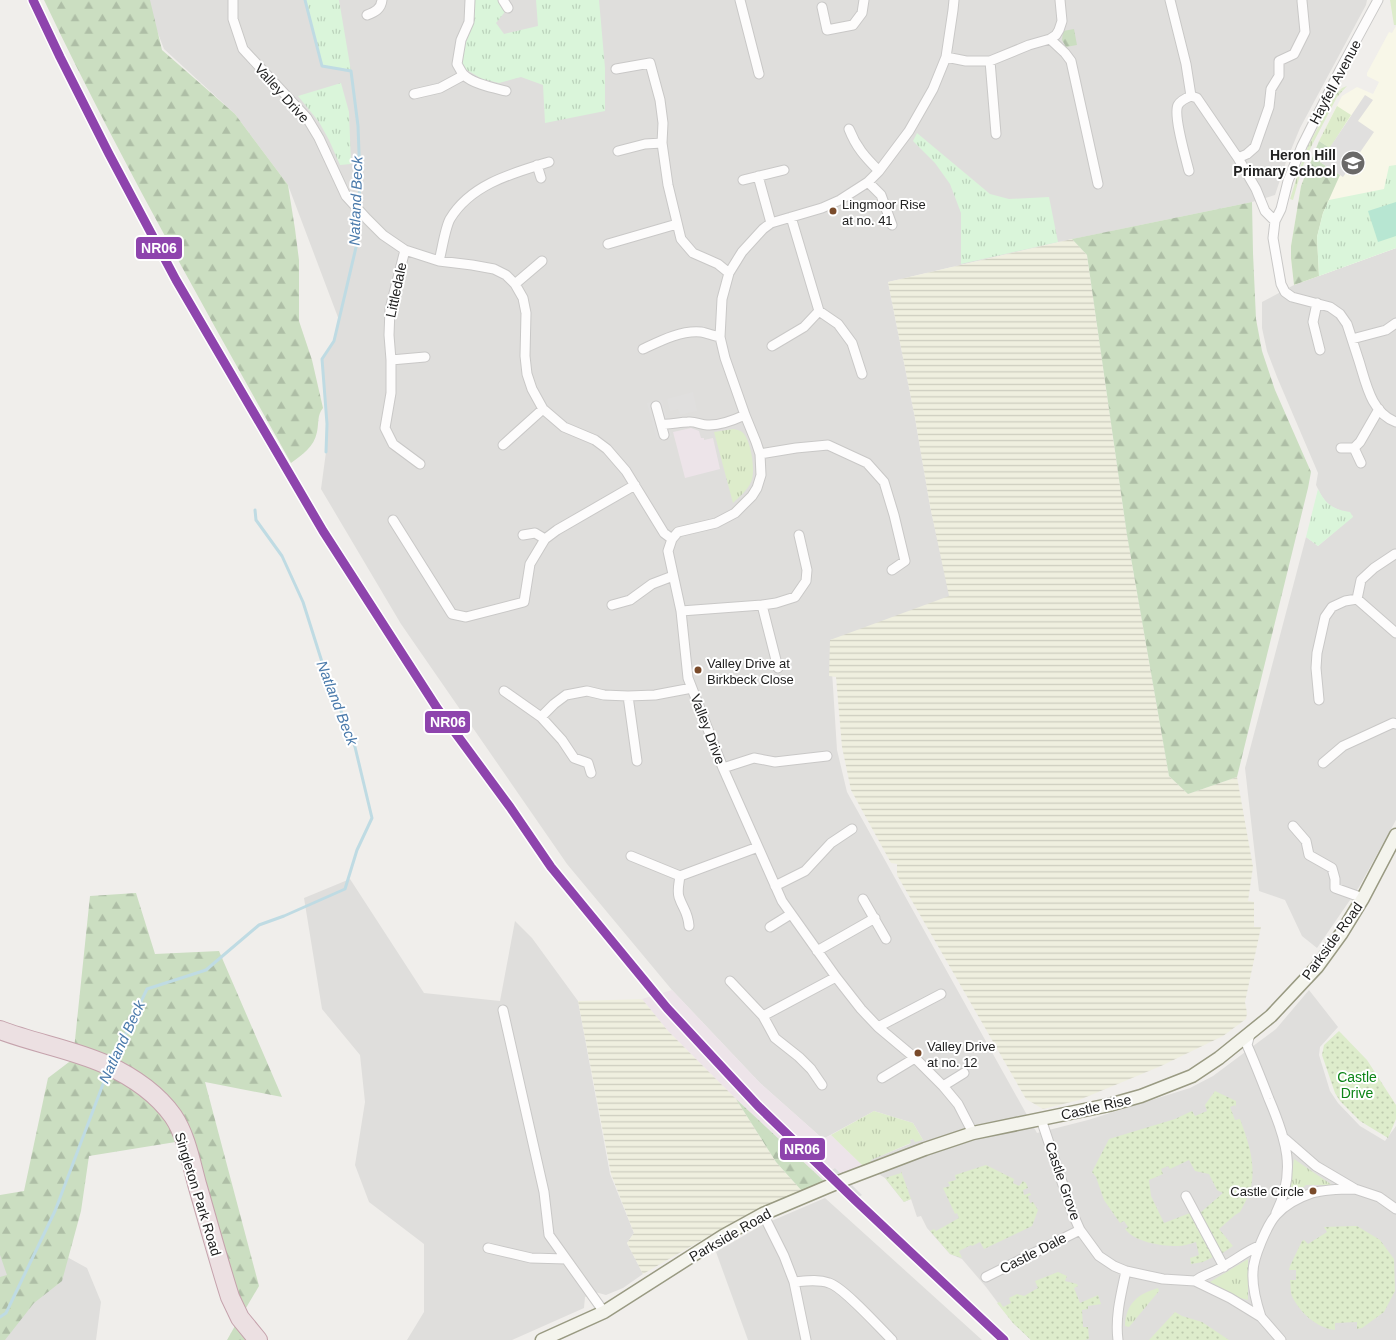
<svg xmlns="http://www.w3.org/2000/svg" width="1396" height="1340" font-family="Helvetica,sans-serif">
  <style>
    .residential { fill: #dfdedc }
    .industrial { fill: #ede4e9 }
    .education { fill: #f8f7e8 }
    .farmland { fill: url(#farmland-rules) }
    .grass { fill: url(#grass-tufts) }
    .forest { fill: url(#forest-firs) }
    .park { fill: url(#park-tufts) }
    .garden { fill: url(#garden-dots) }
    .pitch { fill: #b7e6d2 }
    .parking { fill: #e0dfde }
    .pier { fill: #dedddd }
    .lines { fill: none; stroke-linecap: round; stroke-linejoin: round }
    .stream { stroke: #bfdbe3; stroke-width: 3 }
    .street-casing { stroke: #c9c8c7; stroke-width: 11 }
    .secondary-casing { stroke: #999a82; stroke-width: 15 }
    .highway-casing { stroke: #c5a2ac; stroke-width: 20 }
    .street { stroke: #fdfcfc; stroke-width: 9 }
    .secondary { stroke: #f4f4ed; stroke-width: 12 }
    .highway { stroke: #ece0e2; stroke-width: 18 }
    .rail-1-casing { stroke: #fff; stroke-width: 12 }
    .rail-1 { stroke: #8e44ad; stroke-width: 9 }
    .bus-dot { fill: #7a4b2a; stroke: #fff; stroke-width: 2 }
    .labels { text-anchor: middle; stroke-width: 4; stroke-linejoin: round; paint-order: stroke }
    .bus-label { font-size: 13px; fill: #222; stroke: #fff; text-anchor: start }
    .street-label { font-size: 14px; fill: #222; stroke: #fff }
    .poi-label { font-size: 14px; font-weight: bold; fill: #222; stroke: #fff; text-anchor: end }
    .park-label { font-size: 14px; fill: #0c8416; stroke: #fff }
    .water-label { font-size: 15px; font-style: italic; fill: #4a7aab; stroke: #fff }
    .line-badge { stroke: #fff; stroke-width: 2 }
    .badge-label { font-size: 14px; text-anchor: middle; font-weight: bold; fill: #fff }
  </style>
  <defs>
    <pattern id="farmland-rules" width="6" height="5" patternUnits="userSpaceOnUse" patternTransform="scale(1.25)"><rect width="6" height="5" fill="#efefdf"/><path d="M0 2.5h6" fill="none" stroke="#cdcdbf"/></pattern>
    <pattern id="grass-tufts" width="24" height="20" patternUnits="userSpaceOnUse" patternTransform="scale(1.25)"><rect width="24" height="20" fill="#ddeccb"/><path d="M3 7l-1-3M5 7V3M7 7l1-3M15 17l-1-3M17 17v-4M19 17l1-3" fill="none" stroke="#bdcaae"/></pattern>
    <pattern id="forest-firs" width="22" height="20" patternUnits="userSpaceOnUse" patternTransform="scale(1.25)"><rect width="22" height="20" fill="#cbdec1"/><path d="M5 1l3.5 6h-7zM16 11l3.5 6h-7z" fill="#aebea6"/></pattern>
    <pattern id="park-tufts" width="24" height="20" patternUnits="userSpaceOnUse" patternTransform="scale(1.25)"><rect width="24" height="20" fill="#daf5da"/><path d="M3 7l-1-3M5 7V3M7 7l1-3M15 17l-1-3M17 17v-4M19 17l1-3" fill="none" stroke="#bbd2bb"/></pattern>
    <pattern id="garden-dots" width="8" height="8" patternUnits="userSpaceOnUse" patternTransform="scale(1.25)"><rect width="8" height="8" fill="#ddeccb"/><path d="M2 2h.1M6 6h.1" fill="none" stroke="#bdcaae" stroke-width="1.8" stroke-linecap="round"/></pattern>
  </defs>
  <rect width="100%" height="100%" fill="#f0eeeb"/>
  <path class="residential" d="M145,0h1222l-1,5 -66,123 -14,34 -11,33 -23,7 -194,40 -170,40 27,136 15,88 20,90 -56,29 -64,15 7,110 10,42 190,341 51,-13 102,-32 23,-12 63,-47 33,-39 29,37 -18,20 -1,8 11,36 8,12 22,23 25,15 11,-15v214h-365l-18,-17 -27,-36 -24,-28 -12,-5 -23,-26 -6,-12 -4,1 -6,-18 -7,3 -19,-24 -8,-5 -7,-9v-4l40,-16 -1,-4 4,-1 10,1 -10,-17 -39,-12 -51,28 -63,-56 -88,-93 -105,-126 -166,-240 -80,-135 5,-37 1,-28 -5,-65 12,-18 5,-21 -51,-135 -53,-71 -71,-65z
    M1396,248v572l-37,67 -42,61 -15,-12 -17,-36 -26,-9 -14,-123 61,-231 12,9 35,-30 -25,-11 -7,-10 -5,-10 2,-12 -41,-96 -10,-26 -5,-23v-26l32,-17z
    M350,879l74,114 76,8 15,-80 17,17 46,63 32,173 24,59 -7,10 16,31 -20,14 -17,7 -11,-3 -10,5 -1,11 -72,32h-105l17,-28v-68l-55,-42 -14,-37 10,-63 -5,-47 -38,-46 -18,-111z
    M825,1198l157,142h-234l-32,-88 46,-27z
    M0,1222l9,3 78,43 14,34 -5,38h-96z"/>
  <path class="industrial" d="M691,428l8,3 2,7h3v2l9,-2 7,31 -35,9 -12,-46z
    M672,990l88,93 63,56 8,-4 32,31 -22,8 -6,-6 -11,8 5,5 -4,1 -89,-83 -68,-68 -26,-32z"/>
  <path class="education" d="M1396,26v222l-102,37 -3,-27v-12l10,-60 18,-45 23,-45 15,-9 16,7 6,-12 -12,-6v-3l22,-41 3,1z"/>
  <path class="farmland" d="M1072,239l15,16 40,280 42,241 19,18 49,-17 16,90 -5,34 6,1v25h7l-16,75 2,11 -1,6 -23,17 -62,30 -82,34 -36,9 -17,-10 -129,-224v-11l-6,-1 -40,-73 -9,-43 -6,-70 -7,-1 1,-36 119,-44 -19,-90 -15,-88 -27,-136z
    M642,999l26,32 68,68 40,63 26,29 -31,13 -50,25 -78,45 -16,-31 7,-10 -23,-59 -33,-173z"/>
  <path class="grass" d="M1390,0h6v25h-2z
    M1347,86l-10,11 -26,50 -9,21 -9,32 -3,-1 10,-32 8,-21 27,-51 7,-7z
    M1337,106l14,9 -21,33 -11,-7z
    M733,429c5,1 8,1 11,5 7,8 12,38 7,48 -4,9 -12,15 -18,21l-19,-71z
    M874,1111l39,12 10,17 -8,2 -2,-3 -3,1 1,3 -40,17 -1,4 -7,2 -32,-31z
    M1294,1159l38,26h-26l-18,16z
    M1248,1259v41l-8,-2 -30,-16z
    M1158,1288l1,3 -30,36 -4,-1c1,-23 13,-32 33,-38z"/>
  <path class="forest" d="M44,0h106l12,50 73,64 53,71 7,44 4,31v61l13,39 11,48c-6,7 -4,15 -6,24 -3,15 -14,22 -26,31 -85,-152 -172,-305 -247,-463z
    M1074,29l3,16 -11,2 -4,-7 1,-9z
    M1319,141l11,7 -10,14 20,13 -17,38 -6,24 2,39 -25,9 -3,-27v-12l10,-60z
    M1252,202l1,51 3,66 6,32 13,39 36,82 -3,16 -71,289 -49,17 -19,-18 -42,-241 -40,-280 -15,-16z
    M136,893l19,61 64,-3 63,146 -77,-15 54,204 -19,32 18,22h-31l13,-23 -52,-177 -99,16 -8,55 -19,70 -28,22 -29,37h-5v-63l7,-2 -7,-20v-60l24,-4 24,-113 25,-19 17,-163z
    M736,1099l89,83 -23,9 -26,-29z"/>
  <path class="park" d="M305,0h34l12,71 -29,-5z
    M470,0h33l5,8 -12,15 8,11 34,-8 -2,-26h63l6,68v43l-60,12 -2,-38 -22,-8 -22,6 -17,-4 -25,-15z
    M341,83l8,29 2,52 -11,1 -11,-25 -10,-18 -21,-26z
    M917,133l73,61 19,5 40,-2 9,45 -97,22v-51l-11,-29 -15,-21 -22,-22z
    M1396,165v83l-77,28 -2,-39 6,-24 6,-13 55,-11 5,-23z
    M1318,489c7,15 16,21 32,23l3,5 -35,29 -12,-9z"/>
  <path class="garden" d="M1339,1031l28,29 29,45v14l-8,19 -28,-17 -20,-20 -5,-8 -13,-38 2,-10z
    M1215,1091l21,10v6l-1,-2 -5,2 5,13 5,-1c8,22 16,44 11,68 -2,9 -7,17 -11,25l-5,3 -16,14 14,17 -12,8 -21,-41 23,-20 -6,-3 -8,-16 -14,-3 -6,-11 -19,9 -2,-3 -7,3 2,5 -14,6 2,16 13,27 26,-10 23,44 -10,5 -12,2 -1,-6 9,-3 -3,-13c-6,2 -13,4 -19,4 -17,0 -42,-4 -52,-17l3,-2 -4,-6 -4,2 -16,-23 -8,-23 -4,-5 17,-33 66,-20 17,-8 3,5 12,-5 -2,-6z
    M986,1165l28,14 -1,4 6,3 4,-5 3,2 2,5 -5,2 1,5 6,-2 1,2 -3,1 2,7 3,-1 5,8 -6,16 -48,23 -4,-7 -8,4 -1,-1 -12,6 3,7 -12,-4 -20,-23 4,-2 2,2 23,-13 -2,-5 -2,1 -12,-26 7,-2 -2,-4 8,-2 -1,-5z
    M901,1171l10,28 -7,3 -19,-24 16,-5z
    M1353,1226h4l23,14 14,19 1,32 -11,21 -22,16 -5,1v-7l-22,1v7c-18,-2 -35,-17 -43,-34 -2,-5 -1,-11 -2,-16h6v-10h-7l1,-4 12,-25 2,-1 4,4 19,-12 -3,-5z
    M1058,1272l9,4 -2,5 12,3 1,2 -4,2 6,15 18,-8 3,9 -13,2v3l-6,1 1,17h5l1,12 -4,1h-54l-18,-17 -16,-20 3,-1 3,5 8,-4 -2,-5 8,-4 7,2 14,-8 -3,-7z
    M1175,1312l7,4 20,6 27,18h-80z"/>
  <path class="pitch" d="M1396,202v34l-18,6 -10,-31z"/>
  <path class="parking" d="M1365,95l8,5 -15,21 16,11 -31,45 -23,-15z
    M693,392l4,19 -17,4 -2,-6 -8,2 -3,-12z
    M662,400l10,37 -15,3 -10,-37z"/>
  <path class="pier" d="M835,1168l27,27 -12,7 -26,-26z"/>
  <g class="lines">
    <path class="stream" d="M305,0l17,66 29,5 7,55 2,53 -1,27
      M326,452l1,-28 -5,-65 12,-18 23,-98 1,-31
      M113,1061l34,-72 59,-19 53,-45 25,-9 61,-27 12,-39 15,-32 -17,-71 -33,-85 -19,-60 -21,-46 -26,-36 -1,-10
      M0,1317l6,-4 49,-102 53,-140"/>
    <defs>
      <path id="street" d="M233,0v19l10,30 64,69 12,20 27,58 21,23 16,16 22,15 34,11 33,4 22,4 12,6 9,9 8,14 3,15 -1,43 2,18 5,15 11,20 21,18 31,13 12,9 19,22 38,62 8,6 -4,12 13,60 7,67 35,90 59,133 54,76 25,32 17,18 37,31 28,28 15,18 15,29
        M470,0l-1,22 -8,18 -4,24c2,3 4,8 7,11 9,9 30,13 42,16
        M503,0l5,8
        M740,0l19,74
        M1170,0l16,64 5,32 6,2 41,60 18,31 9,22 10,10
        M1378,0l-38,70 -38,76 -14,35 -7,28 -6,12 -2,17 8,46 4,8 7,5 38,10 10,7 7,10c4,12 8,25 12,37 7,22 12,52 37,61
        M822,7l5,23 26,-5 9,-12 2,-13
        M367,15c8,-3 14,-6 15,-15
        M1050,39l15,14 6,8 27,123
        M946,57l20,4h24l39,-16 21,-6 6,-4 3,-5 3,-9 -2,-21
        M990,61l6,73
        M616,69l34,-6 10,37 3,23 -1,20 6,42 13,54 12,14 25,11 11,9
        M414,94l26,-6 24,-13
        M849,129c7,18 16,28 30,42
        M618,151l27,-7 17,-1
        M1238,158l9,-4 8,-7 14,-40 2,-18 8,-13v-15l15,-7 11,-22 -3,-31
        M537,165l4,13
        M1189,171c-3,-12 -16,-56 -11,-66 3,-5 8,-7 13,-9
        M758,176l13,47
        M743,180l41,-10
        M868,182l13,13 11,30
        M791,217l28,94 19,13 14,19 10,31
        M608,244l69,-20
        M405,250l-15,59 -1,26 2,25v33l-6,35 8,16 27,20
        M439,261c3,-11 6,-33 11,-42 21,-35 63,-46 99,-57
        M515,284l27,-23
        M1317,303l-4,19 7,28
        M1352,339l34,-9 10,-7
        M772,346l32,-19 15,-16
        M643,349c17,-8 38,-19 58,-17 6,1 13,4 19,5
        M391,360l34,-3
        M656,406l8,29
        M661,424c9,1 18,-2 27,-2 7,-1 13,3 19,3 12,1 27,-5 38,-10
        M503,445l40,-36
        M1341,448h13l6,-6 19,-33
        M1354,448l7,15
        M760,454l36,-6 32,-3 39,18 17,19 10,33 11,46 -13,9
        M393,520l59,94 14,3 58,-15 6,-38 15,-25 12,-9 78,-45
        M523,535l12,-2 10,6
        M672,539l6,-7 38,-9 19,-10 17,-17 5,-8 4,-13 -1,-21 -4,-12 -11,-27 -20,-57 -5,-21 2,-38 7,-26 13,-21 21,-23 8,-6 51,-15 18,-8 28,-18 11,-11 30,-40 24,-42 13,-32 7,-47 1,-10
        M1357,599l4,-19 13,-12 21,-14
        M612,605l18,-5 22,-16 21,-8
        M762,605l16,63
        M681,611l81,-6 14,-2 19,-6 11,-16 1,-11 -8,-35
        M504,691l37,26 21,23 12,18 14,5 3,10
        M628,696l9,65
        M1319,700l-3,-32 1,-15 8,-36 7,-10 13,-6 12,-2 39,34
        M541,717l13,-13 12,-9 21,-4 17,4 24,1 27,-1 37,-7
        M1323,763l20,-17 50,-23 3,1
        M723,768l31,-10 21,4 52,-6
        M1293,826l13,15 3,14 23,13 3,11v9l28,10
        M631,856l49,20 78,-29
        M680,876c-1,7 -3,15 -1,21 4,12 9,15 10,29
        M775,886l30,-15 26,-28 21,-14
        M863,899l23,40
        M770,927l21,-13
        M817,951l58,-33
        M730,981l33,35 12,22 24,19 12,12 11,16
        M503,1010l41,182 5,43 55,77
        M763,1016l73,-39
        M878,1027l63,-33
        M1250,1034l-3,11c8,18 15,36 22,54 17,40 28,72 7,114
        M882,1078l33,-20
        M943,1086l21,-13
        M1041,1119l31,93 8,18 19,26 15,10 12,5 37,8 32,2 35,17 31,19 20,23
        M1285,1139l31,27 39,23 24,8 17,12
        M1186,1196l38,71
        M763,1214l21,42 10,26 12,58
        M488,1248l43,10 35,1
        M986,1277l94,-47
        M1195,1281c9,-7 20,-9 29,-15 12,-6 22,-15 35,-20
        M794,1282c12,-1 24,-3 35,1 13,3 51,45 63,57
        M1261,1317c-5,-15 -9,-30 -8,-45 0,-14 14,-47 23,-57 9,-10 24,-18 36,-22 14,-4 29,-4 43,-4
        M1118,1340c-3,-23 3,-46 8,-69"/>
      <path id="secondary" d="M542,1340l62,-28 119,-76 40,-22 83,-35 79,-30 48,-16 136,-28 32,-9 51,-20 27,-18 52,-42 46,-49 24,-33 22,-36 33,-63"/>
      <path id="highway" d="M0,1030c34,13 71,19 105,34 26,12 51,28 68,52 13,19 18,46 24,68 11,38 21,75 33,113l10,21 18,22"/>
    </defs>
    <use href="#street" class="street-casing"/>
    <use href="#secondary" class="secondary-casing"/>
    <use href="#highway" class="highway-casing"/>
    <use href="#street" class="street"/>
    <use href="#secondary" class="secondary"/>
    <use href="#highway" class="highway"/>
    <defs>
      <path id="rail-1" d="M33,0l27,57 49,97 67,126 147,251 114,177 73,99 41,60 116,141 91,98 97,94 149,140"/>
    </defs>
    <use href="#rail-1" class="rail-1-casing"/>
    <use href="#rail-1" class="rail-1"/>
  </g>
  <defs>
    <symbol id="school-disc" viewBox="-11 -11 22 22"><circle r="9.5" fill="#6a6968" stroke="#fff"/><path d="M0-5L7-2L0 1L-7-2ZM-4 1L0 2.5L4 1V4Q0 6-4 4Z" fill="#fff"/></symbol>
  </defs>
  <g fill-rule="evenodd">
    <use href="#school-disc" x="1339" y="149" width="28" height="28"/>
  </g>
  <g class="bus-dot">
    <circle cx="833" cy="211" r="4.5"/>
    <circle cx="698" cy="670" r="4.5"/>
    <circle cx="918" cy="1053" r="4.5"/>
    <circle cx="1313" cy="1191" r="4.5"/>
  </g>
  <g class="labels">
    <g class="bus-label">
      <text x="842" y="209">Lingmoor Rise<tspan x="842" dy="16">at no. 41</tspan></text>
      <text x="707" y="668">Valley Drive at<tspan x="707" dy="16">Birkbeck Close</tspan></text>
      <text x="927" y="1051">Valley Drive<tspan x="927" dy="16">at no. 12</tspan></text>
      <text x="1304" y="1196" text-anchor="end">Castle Circle</text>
    </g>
    <g class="street-label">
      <text transform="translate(1335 82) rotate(-62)" y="5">Hayfell Avenue</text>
      <text transform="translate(282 93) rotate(48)" y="5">Valley Drive</text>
      <text transform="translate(396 290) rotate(-78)" y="5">Littledale</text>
      <text transform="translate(708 729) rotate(69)" y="5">Valley Drive</text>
      <text transform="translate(1332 941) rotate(-54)" y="5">Parkside Road</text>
      <text transform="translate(1096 1107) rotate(-13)" y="5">Castle Rise</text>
      <text transform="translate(1063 1181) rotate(71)" y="5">Castle Grove</text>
      <text transform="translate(198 1194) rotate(73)" y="5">Singleton Park Road</text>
      <text transform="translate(730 1235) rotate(-30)" y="5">Parkside Road</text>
      <text transform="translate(1033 1253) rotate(-27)" y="5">Castle Dale</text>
    </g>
    <g class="poi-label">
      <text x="1336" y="160">Heron Hill<tspan x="1336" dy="16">Primary School</tspan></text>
    </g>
    <g class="park-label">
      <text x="1357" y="1082">Castle<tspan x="1357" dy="16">Drive</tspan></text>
    </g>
    <g class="water-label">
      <text transform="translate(356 201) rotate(-88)" y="5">Natland Beck</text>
      <text transform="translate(337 703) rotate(69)" y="5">Natland Beck</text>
      <text transform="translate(122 1042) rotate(-65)" y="5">Natland Beck</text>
    </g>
  </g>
  <g class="line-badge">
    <rect x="135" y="236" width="48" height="24" rx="5" fill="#8e44ad"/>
    <rect x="424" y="710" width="47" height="24" rx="5" fill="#8e44ad"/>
    <rect x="779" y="1137" width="47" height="24" rx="5" fill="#8e44ad"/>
  </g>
  <g class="badge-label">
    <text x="159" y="253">NR06</text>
    <text x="448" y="727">NR06</text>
    <text x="802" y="1154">NR06</text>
  </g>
</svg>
